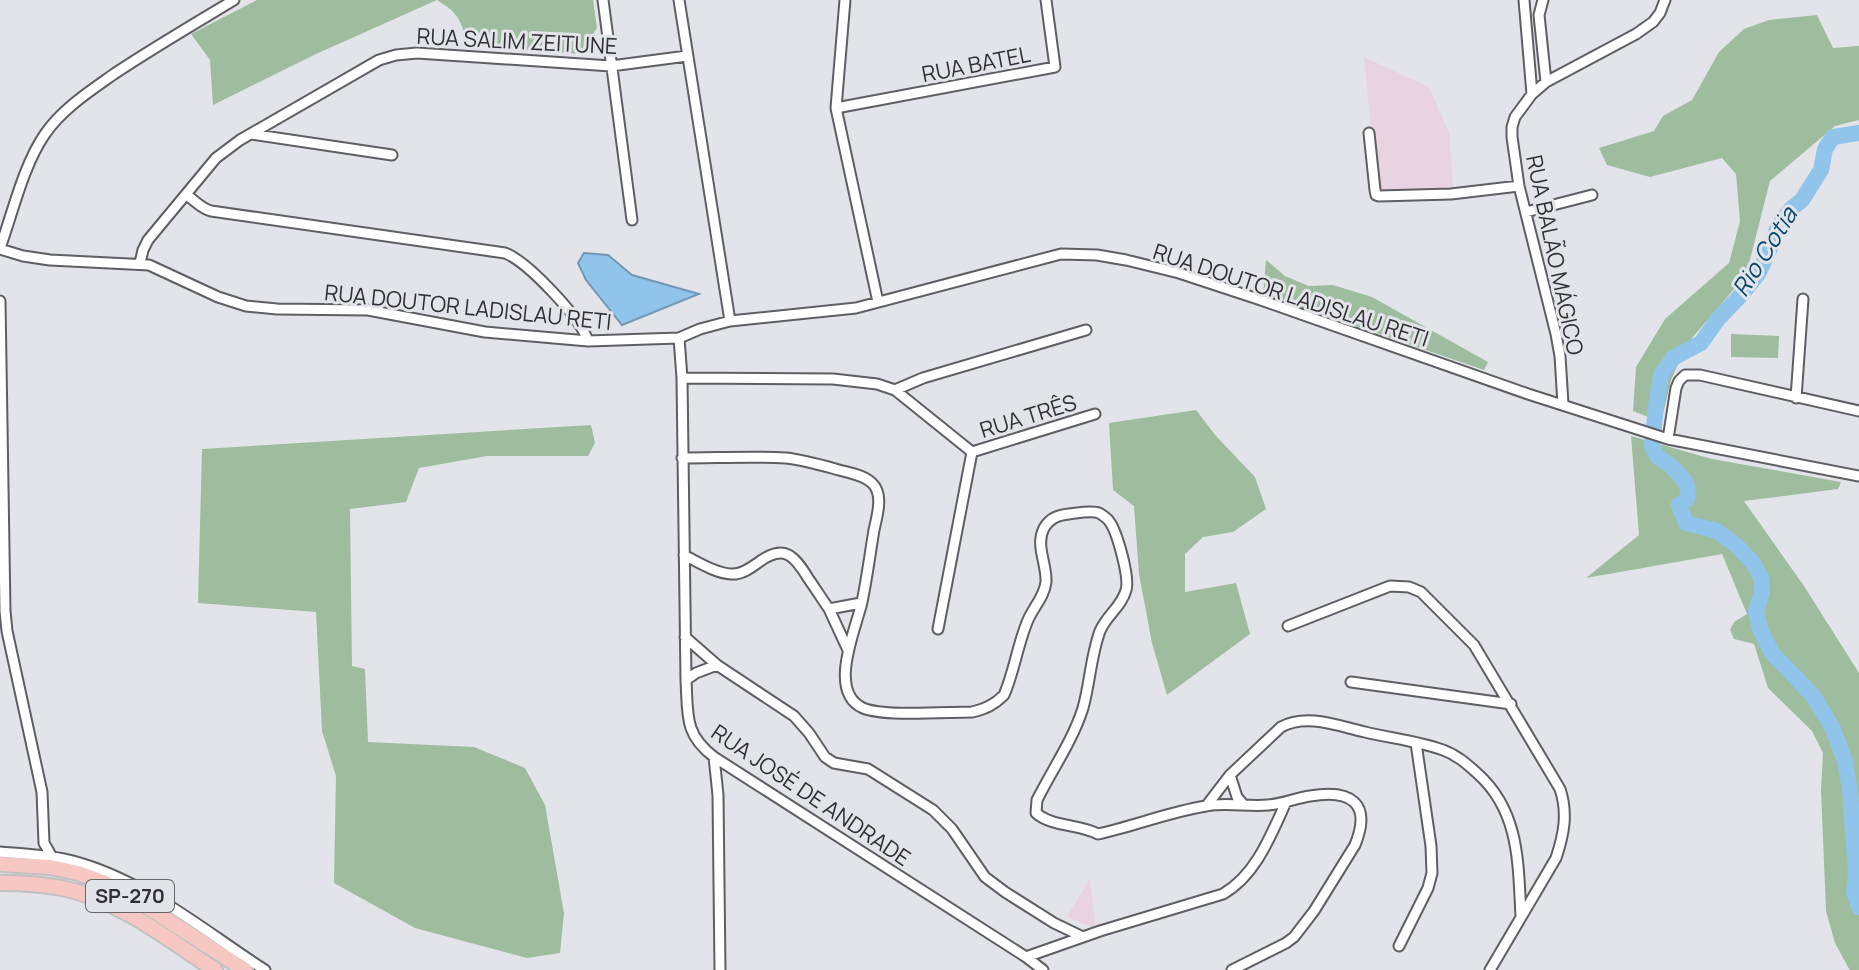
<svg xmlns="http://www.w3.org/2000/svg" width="1859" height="970" font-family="Manrope,sans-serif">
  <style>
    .education { fill: #e9d3e1 }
    .green { fill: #9ebd9f }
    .water { fill: #90c4eb; stroke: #7398b4; stroke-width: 2 }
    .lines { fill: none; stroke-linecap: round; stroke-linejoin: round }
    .river { stroke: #90c4eb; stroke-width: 16 }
    .minor-casing { stroke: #5e5e63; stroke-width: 13 }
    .highway-casing { stroke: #c1c1c2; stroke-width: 18 }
    .minor { stroke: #fff; stroke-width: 9 }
    .highway { stroke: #f7c8c3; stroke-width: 14 }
    .labels { text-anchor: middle; stroke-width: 6; stroke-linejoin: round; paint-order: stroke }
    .shield { fill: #e3e4e9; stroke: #666669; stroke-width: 2 }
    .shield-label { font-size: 20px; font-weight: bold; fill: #303032 }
    .street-label { font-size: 22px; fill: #303032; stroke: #e3e4e9 }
    .water-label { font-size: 24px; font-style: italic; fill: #07486c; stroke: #e3e4e9 }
  </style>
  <rect width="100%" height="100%" fill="#e3e4e9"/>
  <path class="education" d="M1364,57l65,30 20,46 4,55 -67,5 -9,-4z
    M1090,878l6,51 -29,-12z"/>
  <path class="green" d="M257,0h336l4,28 -18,26 -112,-9c-5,-23 -8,-32 -30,-45l-121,54 -103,51 -3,-45 -19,-26z
    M1817,15l16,33 26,-2v74l-24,6 -65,55 -24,94 -59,69 -16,36 -10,42 -28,-11 3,-44 29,-48 64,-56 11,-42 -4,-47 -14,-16 -72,19 -43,-12 -8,-17 55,-17 9,-15 29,-16 27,-48 25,-23 25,-9z
    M1266,260l19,16 24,10 24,-1 39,12 116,65 -4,8 -221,-76z
    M1731,334l48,2 -1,22 -47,-1z
    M1196,410l20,26 39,41 11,32 -33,23 -30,5 -18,17v38l51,-9 14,51 -83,61 -15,-52 -13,-69 -5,-68 -21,-16 -4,-67z
    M591,425l4,18 -7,13h-101l-68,12 -13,34 -56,7 2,157 13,3 3,73 106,5 51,21 20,37 19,108 -4,40 -33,5 -112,-30 -81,-45 2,-107 -14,-45 -6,-119 -118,-9 4,-154z
    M1631,436l81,23 129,23 -3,7 -94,12 60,85 55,87v297h-9l-2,-3 -13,-24 -9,-32 -5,-121 2,-37 -11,-22 -44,-43 -14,-44 -20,-5 -4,-9 4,-8 13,-8 -25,-60 -136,24 53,-43z"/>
  <path class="water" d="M584,253l24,2 24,20 67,19 -77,31 -36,-45 -8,-17z"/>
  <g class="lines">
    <path class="river" d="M1859,133l-26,4 -8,12 -4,21 -19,30 -11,9 -13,17 -6,18 -14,30 -16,20 -24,25 -17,24 -28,15 -12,17 -5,31 -4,40 5,10 13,9 15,16 3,8 -1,10 -8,6 7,18 31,8 21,16 15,16 8,15 1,14 -6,19 4,18 12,24 42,44 19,32 12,32 5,29 6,82 -2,20 5,15"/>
    <defs>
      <path id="minor" d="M603,0l29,220
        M679,0l51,321
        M845,0l-9,108 42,194
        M1524,0l8,94
        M1543,0l-4,15 7,67
        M836,108l219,-41 -9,-67
        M1369,133l6,57 1,5 3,1 72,-2 68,-8
        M251,134l141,21
        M186,195c9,5 14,13 25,16l294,42c23,9 75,64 83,88
        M1526,212l66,-17
        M0,248c13,-36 23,-82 45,-114 17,-25 45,-43 69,-60 39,-26 80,-50 120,-74
        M0,249l23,7 27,4 99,5 69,32 28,9 31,3 91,1 117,22 103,9 91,-3 21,-9 30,-8 126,-13 205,-54 36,1 29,5 53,13 79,26 270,95 140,45 191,37
        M140,263l3,-13 5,-10 68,-82 24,-18 139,-80 17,-5 21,-2 194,13 76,-10
        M0,301l5,310 2,20 35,161 2,51 8,14
        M679,338l3,40 4,302c2,35 -2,54 28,77l312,200 17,13
        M682,378l151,1 44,5 18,6 28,-12 163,-48
        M895,390l77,62
        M1796,398l7,-99
        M1563,404l-3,-48 -4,-22 -37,-148 -7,-49v-10l3,-10 17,-23 14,-12 90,-48 17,-12 7,-9 5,-13
        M1668,439l8,-51 3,-7 6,-6h15l159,36
        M972,452l123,-38
        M682,458c34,0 69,-2 104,0 18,2 35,7 53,12 11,3 25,5 33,13 12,11 5,33 2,47 -4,24 -7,48 -12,72 -6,27 -35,90 1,106 21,9 83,4 109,4 13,-3 22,-7 32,-17 10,-23 13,-47 22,-70 5,-16 18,-26 20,-43 1,-18 -11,-37 -2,-54 6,-10 14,-13 25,-14 9,-1 22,-4 30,-1 2,1 9,6 10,8 8,10 21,57 17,69 -4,16 -20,26 -26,41 -9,24 -10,52 -17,77 -10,32 -31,62 -46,92l-1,13c16,14 43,11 62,21 36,-8 71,-22 108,-28 20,-4 42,1 62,-1 15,-1 28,-7 42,-9 41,-7 62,7 45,49l-41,66 -20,26 -8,6 -54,27
        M684,555c14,7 31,18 47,19 10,1 20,-6 28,-12 25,-18 35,-7 49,16 7,10 14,21 21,31
        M1288,626l102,-40 19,1 12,5 53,53 86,144c8,24 4,45 -4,69l-66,112
        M938,629l34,-177
        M685,637l32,28 -21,8 -10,7
        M848,650l-19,-41 32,-6
        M717,665l77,51 15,17 16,24 9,6 34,6 65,41 19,19 33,48 20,15 49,31 29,14
        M1351,682l160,22
        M714,757l4,38 2,175
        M1230,775l51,-48c26,-14 57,-1 84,5 25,6 53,9 78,18 14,5 24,14 35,24 42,38 40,90 43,142
        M1207,805l23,-30 7,22 6,7
        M0,852c24,2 50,3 73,9 72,19 131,70 192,109
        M1399,946l29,-58 4,-15 -1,-27 -15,-103
        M1026,957l74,-26 123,-37c33,-19 48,-59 63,-92"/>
      <path id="highway" d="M0,864l50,3 28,6 25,9 35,19 107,69
        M0,883c21,0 41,1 62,5 57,12 106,51 153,82"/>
    </defs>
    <use href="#minor" class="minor-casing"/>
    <use href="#highway" class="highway-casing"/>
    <use href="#minor" class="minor"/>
    <use href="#highway" class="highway"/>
  </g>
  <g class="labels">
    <rect class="shield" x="86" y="880" width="88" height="32" rx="6"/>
    <g class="shield-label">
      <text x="130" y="903">SP-270</text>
    </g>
    <g class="street-label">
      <text transform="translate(517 41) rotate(3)" y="8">RUA SALIM ZEITUNE</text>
      <text transform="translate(976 64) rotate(-11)" y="8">RUA BATEL</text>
      <text transform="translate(1555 255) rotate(78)" y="8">RUA BALÃO MÁGICO</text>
      <text transform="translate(1291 295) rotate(18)" y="8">RUA DOUTOR LADISLAU RETI</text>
      <text transform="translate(468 307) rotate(6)" y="8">RUA DOUTOR LADISLAU RETI</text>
      <text transform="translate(1028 416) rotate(-17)" y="8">RUA TRÊS</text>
      <text transform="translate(811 795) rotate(34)" y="8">RUA JOSÉ DE ANDRADE</text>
    </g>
    <g class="water-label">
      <text transform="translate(1765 252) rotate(-58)" y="8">Rio Cotia</text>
    </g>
  </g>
</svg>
